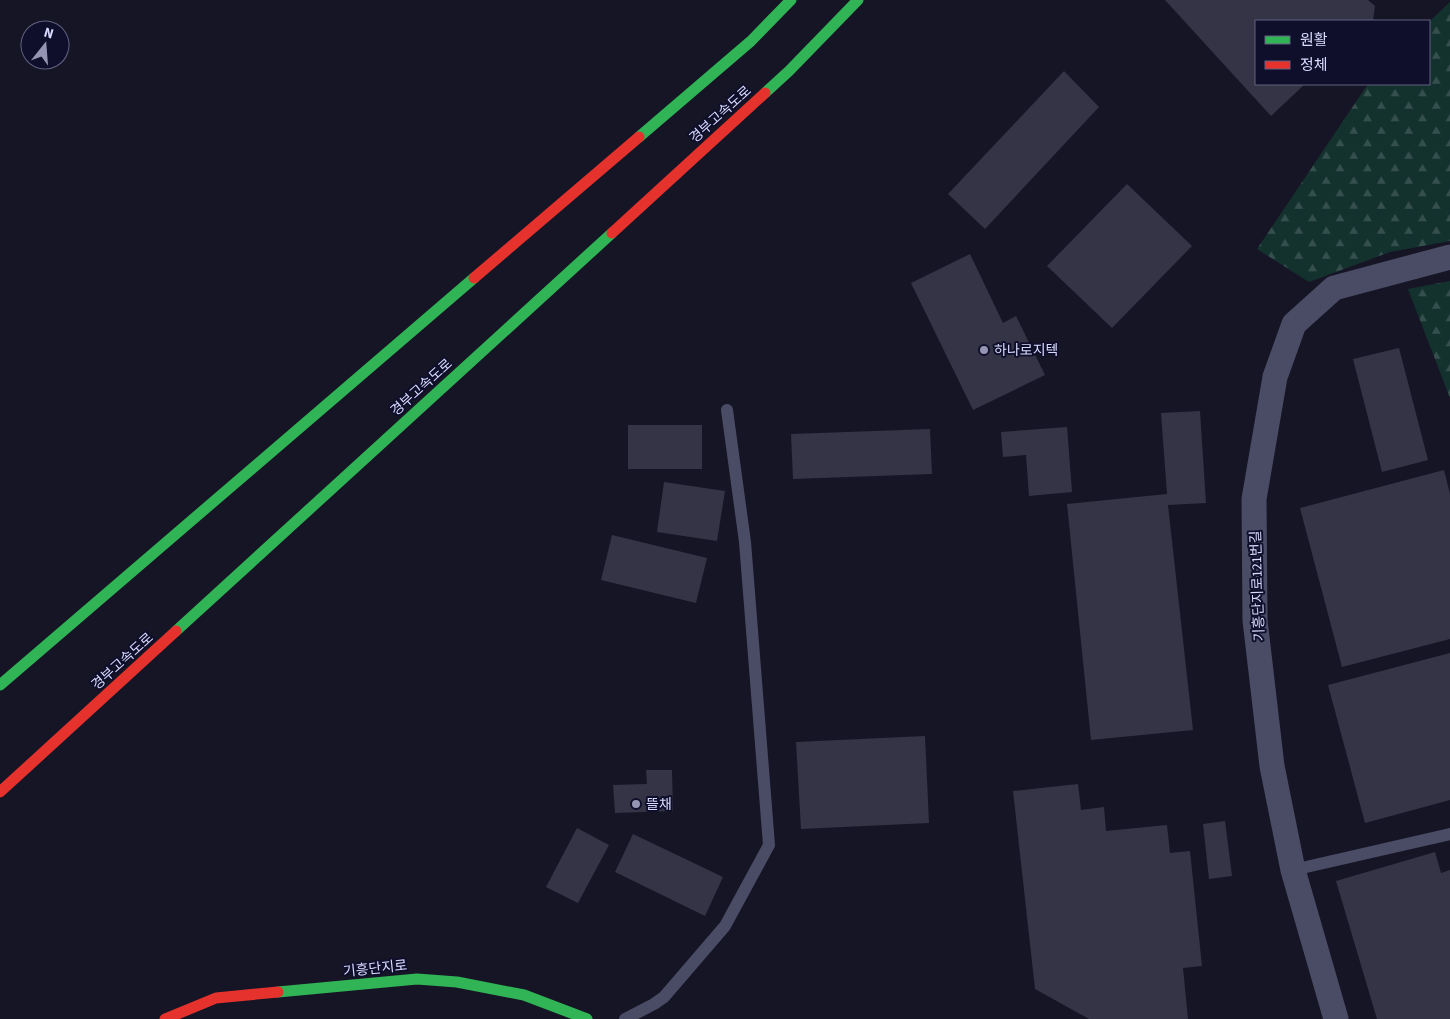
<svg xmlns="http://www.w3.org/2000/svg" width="1450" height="1019" font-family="'Source Sans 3','Noto Sans KR',sans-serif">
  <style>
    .forest { fill: url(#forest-firs) }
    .building { fill: #343446 }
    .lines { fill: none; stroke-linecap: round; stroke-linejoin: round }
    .lane { stroke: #4a4c66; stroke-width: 12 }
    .street { stroke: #4a4c66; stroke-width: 25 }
    .fast { stroke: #30b455; stroke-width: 11 }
    .jam { stroke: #e5322d; stroke-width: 11 }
    .poi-dot { fill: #9595b3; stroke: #100f2b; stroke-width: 2 }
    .labels { text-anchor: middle; stroke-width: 4; stroke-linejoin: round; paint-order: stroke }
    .street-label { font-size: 14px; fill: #d9daff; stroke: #100f2b }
    .poi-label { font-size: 14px; fill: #d9daff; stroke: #100f2b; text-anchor: start }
  </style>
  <defs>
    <pattern id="forest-firs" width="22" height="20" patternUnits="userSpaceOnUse" patternTransform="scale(1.25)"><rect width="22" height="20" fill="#13322e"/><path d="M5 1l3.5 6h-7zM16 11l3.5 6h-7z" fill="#354f4d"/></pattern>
  </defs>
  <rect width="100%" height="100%" fill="#161525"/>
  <path class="forest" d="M1450,2v239l-60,11 -81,30 -52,-33 111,-165h61v-62z
    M1450,281v117l-42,-109z"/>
  <path class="building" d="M1165,0h203l7,6 -2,15h-117v63h49l-34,32z
    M1064,71l35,36 -114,122 -37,-35z
    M1127,184l65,62 -80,82 -65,-62z
    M970,254l33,69 13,-7 29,59 -72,35 -62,-127z
    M1399,348l29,112 -46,12 -29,-113z
    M1200,411l6,92 -38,2 25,225 -102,10 -24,-236 100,-10 -6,-81z
    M628,425h74v44h-74z
    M1067,427l5,65 -43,4 -3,-41 -23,2 -2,-25z
    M930,429l2,45 -139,5 -2,-45z
    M1444,470l6,24v145l-108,28 -42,-159z
    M664,482l61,9 -8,50 -60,-9z
    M612,535l95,23 -11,45 -95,-23z
    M1450,653v147l-85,23 -37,-138z
    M925,736l4,87 -128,6 -5,-87z
    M646,770h26l1,41 -58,2 -2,-28 34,-1z
    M1078,784l3,26 23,-3 2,24 61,-6 3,28 20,-2 12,115 -19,2 5,51h-99l-54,-30 -22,-198z
    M1225,821l7,55 -23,3 -6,-55z
    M577,828l32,17 -31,58 -32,-16z
    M633,834l90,43 -18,39 -90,-44z
    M1435,852l6,21 9,-3v149h-73l-41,-138z"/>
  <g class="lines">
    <path class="lane" d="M1293,870l157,-36
      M625,1019l29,-15 10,-7 61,-71 44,-81 -24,-303 -18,-132"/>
    <path class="street" d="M1336,1019l-43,-149 -21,-104 -17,-146 -1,-121 21,-122 19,-53 40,-36 116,-31"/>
    <path class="fast" d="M765,93l24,-22 69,-71
      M639,137l112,-96 40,-41
      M176,631l436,-398
      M0,685l474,-407
      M278,992l139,-13 40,3 67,13 63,24"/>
    <path class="jam" d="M612,233l153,-140
      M474,278l165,-141
      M0,792l176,-161
      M165,1019l51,-21 62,-6"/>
  </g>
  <g class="poi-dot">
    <circle cx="984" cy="350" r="5"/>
    <circle cx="636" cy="804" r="5"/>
  </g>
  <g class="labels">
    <g class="street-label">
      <text transform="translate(720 114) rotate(-42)" y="5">경부고속도로</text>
      <text transform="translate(421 387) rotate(-42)" y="5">경부고속도로</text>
      <text transform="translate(1257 586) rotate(-92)" y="5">기흥단지로121번길</text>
      <text transform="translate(122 661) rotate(-42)" y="5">경부고속도로</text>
      <text transform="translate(375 968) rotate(-6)" y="5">기흥단지로</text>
    </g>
    <g class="poi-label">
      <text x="994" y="355">하나로지텍</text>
      <text x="646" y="809">뜰채</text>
    </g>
  </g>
  <rect x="1255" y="20" width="175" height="65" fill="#100f2b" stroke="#606080"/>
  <rect x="1265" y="36" width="25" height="8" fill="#30b455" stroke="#606080"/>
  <text x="1300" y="45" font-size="15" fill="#d9daff">원활</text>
  <rect x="1265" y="61" width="25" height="8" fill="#e5322d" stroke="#606080"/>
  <text x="1300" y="70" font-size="15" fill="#d9daff">정체</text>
  <g transform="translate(45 45) rotate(17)"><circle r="24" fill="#100f2b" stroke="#606080"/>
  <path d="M0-4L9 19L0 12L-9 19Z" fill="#9595b3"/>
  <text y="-8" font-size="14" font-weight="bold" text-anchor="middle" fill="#d9daff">N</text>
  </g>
</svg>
